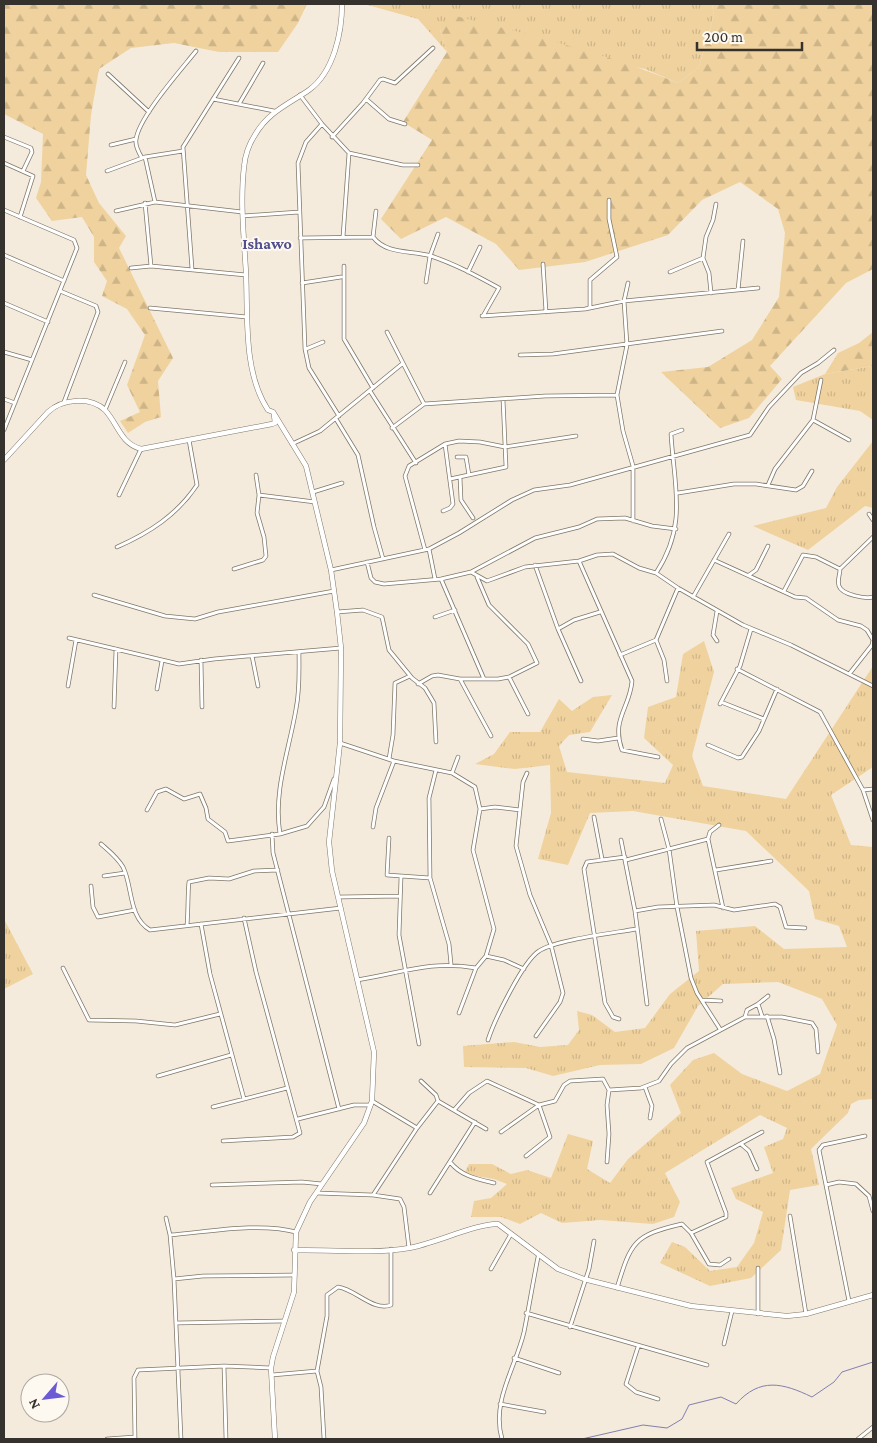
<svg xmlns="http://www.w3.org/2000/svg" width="877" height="1443" font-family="'Crimson Pro',serif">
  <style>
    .grass { fill: url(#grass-tufts) }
    .forest { fill: url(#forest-firs) }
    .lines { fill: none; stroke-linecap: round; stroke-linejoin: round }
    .stream { stroke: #827fb0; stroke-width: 1 }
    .street-casing { stroke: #7f7769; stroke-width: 4.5 }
    .secondary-casing { stroke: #7f7769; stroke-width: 5.5 }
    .street { stroke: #fff; stroke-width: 3 }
    .secondary { stroke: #fff; stroke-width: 4.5 }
    .labels { text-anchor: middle; stroke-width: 4; stroke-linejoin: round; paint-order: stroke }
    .quarter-label { font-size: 16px; font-weight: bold; fill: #534e8c; stroke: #fef9f0 }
  </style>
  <defs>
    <pattern id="grass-tufts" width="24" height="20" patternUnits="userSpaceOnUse" patternTransform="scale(1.25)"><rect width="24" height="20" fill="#f0d29e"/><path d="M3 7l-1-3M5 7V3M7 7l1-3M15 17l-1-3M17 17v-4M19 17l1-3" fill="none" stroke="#ceb588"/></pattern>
    <pattern id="forest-firs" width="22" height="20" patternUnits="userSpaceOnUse" patternTransform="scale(1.25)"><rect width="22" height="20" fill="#f0d29e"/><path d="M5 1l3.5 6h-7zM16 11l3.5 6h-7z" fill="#ceb588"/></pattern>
  </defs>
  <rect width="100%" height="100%" fill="#f4ebdc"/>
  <path class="grass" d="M364,4h348l2,11 -15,52 -21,16 -33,-14 -205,-40 7,23 -29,-33z
    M873,366v54l-13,-9 -64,-11 -3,-13 32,-13z
    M873,441v67l-8,-2 -57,44 -55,-24 73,-18 11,-21z
    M704,641l10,31 -22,84 11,30 83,13 87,-133v101l-42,28 20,50 22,2v252l-14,1 -8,4 -3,9 -37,36 8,36 -29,5 -9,60 -30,28 -41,8 -50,-23 12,-21 13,5 25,24 27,-4 17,-24 9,-31 -27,-13 -5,-11 42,-15 -9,-26 19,-8 4,-11 -27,-13 -95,58 15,29 -6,15 -21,7 -53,-4 -38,3 -21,-10 -21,11 -19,-7h-30l3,-16 17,-3 16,-14 -13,-5 -30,-5 5,-10h23l19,10 16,-4 24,8 17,-44 25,7 -6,28 23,14 18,-24 53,-46 -11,-28 23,-25 21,-7 28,21 45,17 33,-17 17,-49 -15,-26 -44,-17 -55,2 -25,22 -24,42 -33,16 -41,1 -47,11 -27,-8 -62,-1 -1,-21 51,-4 26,5 28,-2 11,-15 -2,-19 15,4 23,17 30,-4 25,-34 29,-23 -3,-40 59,-5 29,23 63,-2 -8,-21 -24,-7 -6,-28 -63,-60 -113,-20 -43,2 -22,52 -30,-6 13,-46 -1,-48 -35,4 -40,-5 19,-10 16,-22h30l19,-33 13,12 21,-14 19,-2 -22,37 -21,3 -10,11 8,26 98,11 8,-18 -29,-27 4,-31 28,-10 7,-43z
    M4,919l29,55 -29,15z"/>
  <path class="forest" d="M4,4h303l-9,19 -20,29h-59l-45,-9 -43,5 -32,21 -8,46 -5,60 13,28 27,33 -7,12 54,110 -15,23 3,36 -16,5 -17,11 -8,-12 20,-9 -13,-27 18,-50 -18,-26 -25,-13 5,-15 -13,-19v-25l-12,-20 -30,4 -16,-23 5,-16 2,-48 -39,-20z
    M712,4h161v265l-27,14 -76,83 12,13 -33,39 -29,10 -59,-56 47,-5 44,-27 27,-43 6,-64 -7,-24 -38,-27 -38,18 -34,35 -83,27 -66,8 -23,-26 -50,-27 -45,22 -20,-20 51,-79 -29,-18 44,-70 -7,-23 16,-13c74,19 150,37 222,67l21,-16 15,-52z
    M873,332v34l-48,8 13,-21 21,-10z"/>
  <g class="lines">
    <path class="stream" d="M582,1439l61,-14 24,3 15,-9 7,-14 32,-8 15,7c24,-27 47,-21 76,-7l22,-15 8,-10 31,-10"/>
    <defs>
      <path id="street" d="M108,74l41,38
        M300,95l22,29 27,29 -6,84
        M213,99l61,12
        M366,99l23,20 16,5
        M239,104l24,-41
        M322,124l-16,18 -8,21 7,186 4,19 30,48
        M4,137l27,11 1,4 -9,19
        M332,137l31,-34 17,-23 3,-1 12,4 38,-35
        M111,145l25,-6
        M349,153l54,12h15
        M145,157l10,45
        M142,158c-3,-5 -7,-12 -6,-18 2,-22 45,-70 60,-89
        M4,163l29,13 -13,41
        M107,171l38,-14 38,-6
        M145,203l6,63
        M4,210l70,30 3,8 -73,182
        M116,211l39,-9 87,10
        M243,216l56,-4
        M373,237l3,-26
        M300,238l73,-1c14,18 38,13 58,19 24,8 46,20 68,32l-16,28
        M4,255l60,26
        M543,264l3,48
        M344,266v73l29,49
        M131,268l20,-2 95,9
        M192,269l-9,-122 56,-89
        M468,272l12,-25
        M670,272l33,-14
        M426,282l4,-26 8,-22
        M302,283l39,-6
        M628,283l-4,18 3,44 -10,50 6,36 10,35v55
        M738,290l5,-49
        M60,291l36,15 2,6 -34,90
        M711,293l-2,-20 -6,-15 3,-21 7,-17 3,-16
        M4,303l44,19
        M150,308l97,9
        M590,308v-28l27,-23 -8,-38v-19
        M482,316l103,-7 39,-8 134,-13
        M387,332l37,72
        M306,349l17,-7
        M4,352l28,8
        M520,355l33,-1 169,-23
        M370,391l46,72
        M4,399l11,4
        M105,410l20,-48
        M336,419l22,36 16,72 9,32
        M813,420l36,20
        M392,428l32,-24 121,-8 72,-1
        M292,444l28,-13 82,-67
        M457,457h9l3,18
        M460,477l1,23 12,18
        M450,479l56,-12 -3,-68
        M768,485l7,-16 38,-49 8,-40
        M313,492l29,-9
        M678,493l56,-9h22l40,6 7,-4 9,-15
        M119,495l22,-46
        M259,495l56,7
        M443,511l7,-3 3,-4 -8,-60
        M869,514l4,6
        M117,547c32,-14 60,-32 80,-62l-8,-45
        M429,549l6,30
        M425,550l-20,-74 4,-10 36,-22 14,-3 21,1 25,5 71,-11
        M714,560l81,37 11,1 32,22 23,6 6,4 6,10 -1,5 -22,28
        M579,561l53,120c-2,27 -21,38 -10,69l36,7
        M367,562l4,16 4,4 9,2 57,-5 30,-7 16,9 38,-14 54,-6 18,-6 16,-1 26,14 17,5 22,15 65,37 48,20 82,41
        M535,565l23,64 23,52
        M234,569l29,-9 3,-4 -2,-19 -7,-24 2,-18 -3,-20
        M840,569c0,6 -3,11 -1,17 3,9 27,13 34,11
        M331,570l98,-21 30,-16 53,-33 22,-10 36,-5 180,-50 19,-28 32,-34 17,-10 16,-13
        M471,572l64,-34 44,-11 18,-8 28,-1 27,8 24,3
        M656,573c32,-48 18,-87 15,-139l11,-4
        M749,575l7,-5 12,-24
        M441,579l43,100
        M784,591l19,-36 13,2 24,12 33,-32
        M94,595l71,21 30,3 23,-7 116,-21
        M693,597l36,-63
        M717,611l-4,24 4,6
        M337,612l26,-2 19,7 7,33 23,28 13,10 9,15 2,39
        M435,617l20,-7
        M558,629l16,-9 26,-8
        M69,638l110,26 35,-5 127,-11
        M656,640l8,20 3,21
        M620,655l36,-15 22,-52
        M252,656l6,30
        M201,660l1,47
        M737,669l83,43 43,78 10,30
        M509,677l19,37
        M460,679l31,57
        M418,684l14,-8 6,-1 22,4h38l11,-2 28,-14 -9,-19 -39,-39 -12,-28
        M68,686l8,-46
        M157,689l5,-28
        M721,702l43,17
        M720,704l20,-38 11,-37
        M114,707l2,-58
        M583,739l15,2 20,-3
        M340,743l54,18 58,12 23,14 5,22 -7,41 21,79 -8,27 -10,12 -17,45
        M708,745l30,13 4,-1 17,-26 18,-42
        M389,759l4,-24 2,-52 15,-7
        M436,770l-7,28 1,80 19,66 2,20
        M452,773l6,-16
        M527,773l-4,9 -7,64 14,49 21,50 12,48 -3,9 -24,34
        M863,790l10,-1
        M480,809l15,-2 25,3
        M147,810l10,-18 9,-3 18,10 16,-5 6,14 2,11 17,13 3,9 52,-7 27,-8 17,-19 10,-28
        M594,817l8,42
        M661,819l8,30 8,58 14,71 6,15 23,36
        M373,827l3,-19 18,-47
        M272,834l1,19 66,256
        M280,834c-7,-43 9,-83 16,-125 4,-19 3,-37 3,-57
        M389,838l-2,37 43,3
        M708,839l2,-7 9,-7
        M621,840l14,71 12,93
        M101,844c8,7 16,13 22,23 10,20 5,50 27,63l191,-22
        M626,860l82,-21 15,69
        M716,870l55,-9
        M104,876l21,-3
        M401,877l-2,58 20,109
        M91,886l2,21 5,10 37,-7
        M339,897l61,-1
        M635,911l23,-4 56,-2 20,5 41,-6 5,3 6,20 19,1
        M201,924l9,50 34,125
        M187,925c1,-8 1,-40 2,-43l20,-4 20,1 25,-8 24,-1
        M486,956l18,4 20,9
        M63,968l26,52 47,1 39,4 45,-11
        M357,980c45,-7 72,-20 119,-12
        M702,1000l19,1
        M762,1016l-4,-12 10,-8
        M767,1016l7,23 6,34
        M745,1017l2,-7 11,-6
        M619,1019l-6,-2 -8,-14 -21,-134 3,-7 38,-5
        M488,1040c6,-19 35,-79 51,-89 16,-11 75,-18 97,-22
        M158,1076l73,-21
        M421,1081l15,14 2,6 48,28
        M645,1087l7,19 -2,12
        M609,1090l32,-2 18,-7 12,-17 16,-16 58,-31h37l30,6 4,6 2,23
        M372,1101l45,27
        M213,1107l74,-19
        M455,1109l14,-16 18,-12 52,24 11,32 -24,19
        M298,1119l56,-14h17
        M501,1132l38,-27 16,-4 9,-16 6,-4 33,-2 6,11 -2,15 2,29 -2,28
        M223,1141l70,-4 7,-4 -44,-161 -12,-54
        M741,1144l8,7 8,18
        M450,1162c11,14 27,17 44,21
        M212,1185l90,-3 20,2
        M826,1185l13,-3 17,2 13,12 4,15
        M317,1193l56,2 27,4 4,8 5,41
        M430,1193l45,-71
        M373,1195l44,-67 21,-27
        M790,1216l16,98
        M166,1218l4,17 4,44 7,160
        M691,1233l18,31 11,1 9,-6
        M170,1235c38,-3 89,-13 126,-3
        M758,1268v46
        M491,1269l20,-35
        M174,1279l29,-3 92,-1
        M617,1288c14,-46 17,-53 65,-64l9,9 35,-16v-4l-19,-51 55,-30
        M849,1301l-30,-151 4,-5 42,-9
        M526,1313l181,52
        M176,1323l109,-2
        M570,1327l19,-58 5,-28
        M724,1344l8,-33
        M638,1347l-12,37 10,8 22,7
        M514,1358l45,15
        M272,1375l45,-4
        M500,1404l44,8
        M107,1439l28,-2
        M135,1439l-1,-61 4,-8 86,-4
        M226,1439l-2,-73 47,2
        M324,1439l-3,-52 -4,-16 10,-55v-21l11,-8c17,2 36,25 53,18v-56
        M502,1439c-11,-38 14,-72 22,-107 5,-25 9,-50 14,-75
        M858,1439l15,-12"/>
      <path id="secondary" d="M4,460l44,-48c14,-13 42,-16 57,-2 13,14 15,33 36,39l131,-25 3,-1 -1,-8
        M294,1250c34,0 83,4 115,-2 24,-4 69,-25 89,-24l60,45 26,10 107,27 96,10 19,-2 67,-19
        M275,1439l-4,-71 2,-11 21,-65 2,-60 14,-30 54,-79 8,-22 2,-49 -42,-181 -3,-29 11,-99 1,-95 -4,-36 -6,-42 -25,-104 -33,-54 -5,-2c-25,-38 -20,-93 -22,-137 -2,-35 -6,-71 -2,-106 1,-11 5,-23 11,-32 13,-23 34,-31 54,-45 25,-18 33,-58 33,-86"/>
    </defs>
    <use href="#street" class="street-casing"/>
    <use href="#secondary" class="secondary-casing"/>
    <use href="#street" class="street"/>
    <use href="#secondary" class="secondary"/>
  </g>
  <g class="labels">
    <g class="quarter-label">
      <text x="267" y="249">Ishawo</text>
    </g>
  </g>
  <rect width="877" height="1443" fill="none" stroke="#35312c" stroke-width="10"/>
  <g transform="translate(45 1398) rotate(242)"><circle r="24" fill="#fef9f0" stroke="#aea9a2"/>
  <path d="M0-4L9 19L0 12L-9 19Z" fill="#6c5bd5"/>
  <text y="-8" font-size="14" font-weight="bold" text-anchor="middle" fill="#35312c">N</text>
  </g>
  <path d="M697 42v8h105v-8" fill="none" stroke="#35312c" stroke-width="2.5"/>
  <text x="704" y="42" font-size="15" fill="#35312c" stroke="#fef9f0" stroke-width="4" paint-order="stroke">200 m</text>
</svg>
